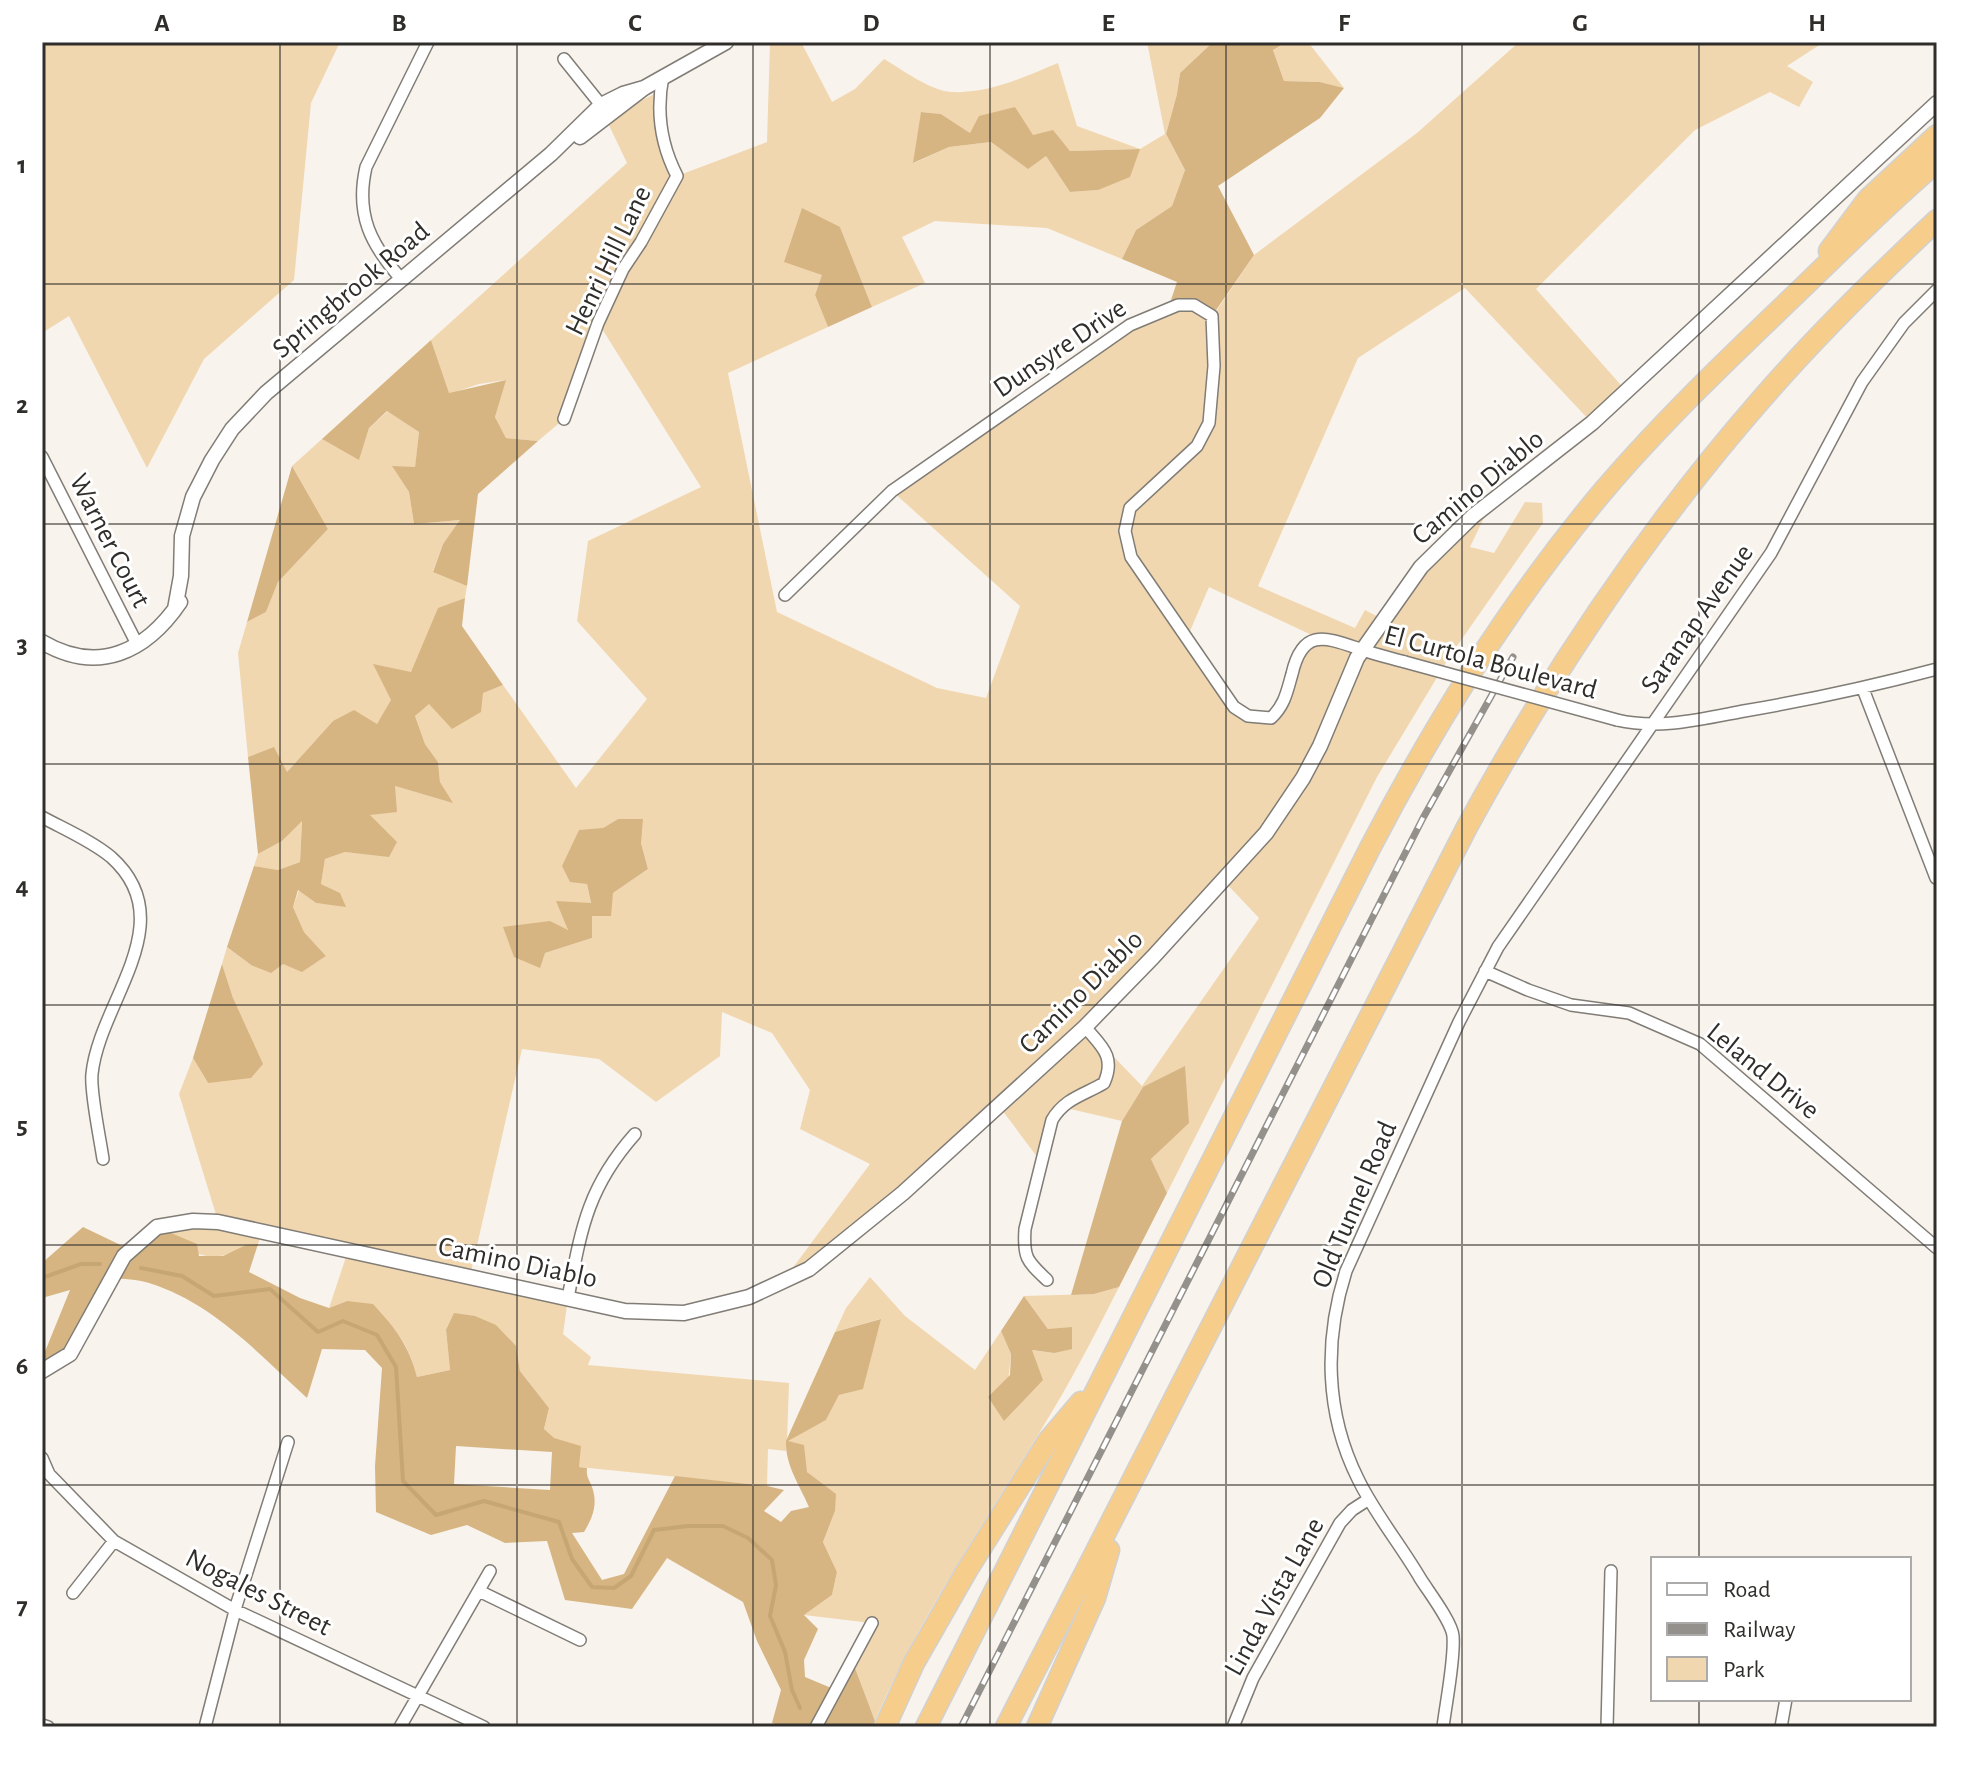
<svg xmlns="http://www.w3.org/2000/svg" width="1979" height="1769" font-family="'Alegreya Sans',sans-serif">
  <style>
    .green { fill: #f1d7b0; fill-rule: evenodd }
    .forest { fill: #d6b582; fill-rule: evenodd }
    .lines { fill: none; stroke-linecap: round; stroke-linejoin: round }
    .stream { stroke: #c6a673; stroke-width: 4 }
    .minor-casing { stroke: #807c76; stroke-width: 14 }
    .tertiary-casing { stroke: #807c76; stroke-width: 17 }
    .motorway-casing { stroke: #d1d1d0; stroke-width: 23 }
    .minor { stroke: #fff; stroke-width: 11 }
    .tertiary { stroke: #fff; stroke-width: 14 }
    .motorway { stroke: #f7cd8c; stroke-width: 20 }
    .rail-casing { stroke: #94918c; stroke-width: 7 }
    .rail { stroke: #fff; stroke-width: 4; stroke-dasharray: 12; stroke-linecap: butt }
    .minor-bridge-casing { stroke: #807c76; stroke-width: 14; stroke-linecap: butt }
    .minor-bridge { stroke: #fff; stroke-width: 11 }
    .grid { fill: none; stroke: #302e2b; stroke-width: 2; stroke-opacity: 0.55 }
    .labels { text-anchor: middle; stroke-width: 6; stroke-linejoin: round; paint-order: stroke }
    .street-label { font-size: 28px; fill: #302e2b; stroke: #fff }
    .neatline { fill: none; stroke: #302e2b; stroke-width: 3 }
    .grid-label { font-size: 26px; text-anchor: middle; font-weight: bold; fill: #302e2b }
  </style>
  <rect width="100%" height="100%" fill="#f8f3ec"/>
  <path class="green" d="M42,42h298l-29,61 -17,177 -90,79 -57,109 -78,-152 -27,17z
    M770,42h31l31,60 23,-13 29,-30c19,11 45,31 67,33 38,2 73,-15 107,-29l19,63 63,23 25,-15 -18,-92h66l-33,31 -3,21 -11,40 19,36 -13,36 -36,24 -14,29 -75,-31 -112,-7 -33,16 23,46 -53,24 -32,-80 -25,68 13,32 -100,46 49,239 160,76 49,10 34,-92 -128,-115 238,-166 48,-20 35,11 41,-61 163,-122 102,-91h305l-37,24 26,16 -14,25 -29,-15 -75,38 -159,159 91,103 -35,31 -127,-135 -107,70 -100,228 97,42 10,-18 19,10 9,-14 98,-103 -21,44 24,6 31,-51 17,1 1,20 -93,133 -73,121 -210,416 -16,-34 38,-37 -46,-35 -21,34 -56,-13 -14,12 -11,42 -42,-56 -96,87 -120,88 87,-117 -70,-35 10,-39 -38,-57 -50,-21 -2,44 -64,46 -57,-43 -77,-10 -52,227 98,22 -5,36 28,23 -3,8 201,18 -2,57 39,-20 13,-25 24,-7 17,-69 -45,13 11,-24 24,-31 35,39 70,54 26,-39 10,23 -7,67 27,-71 23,3 -5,-23 -25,-34 70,-2 25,-7c-21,41 -42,83 -66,123 -61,103 -131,200 -178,311l-23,-61 19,-37 -67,-8 28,-20 5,-23 -14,-30 12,-31 -49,-69v9l-18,-2 -1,37 -188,-19 -35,-38 5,-21 -29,-37 -4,-25 -70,-16 4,40 -33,7c-13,-50 -28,-53 -70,-76l-18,7 19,-57 -86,-20 -4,13c-12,2 -20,7 -31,10 -27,10 -49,-12 -70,-27l61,-6 -39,-127 14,-36 15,25 25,-85 -11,-34 5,-17 24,18 32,-1 20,7 23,-15 -22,-24 -11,-25 6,-17 17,13 29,3 -6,-13 -18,-9 4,-25 20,-7 17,1 7,-38 26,-29 56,16 -11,-20 -2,-20 -13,-18 -10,-28 13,-13 54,-10 21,-8 73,103 71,-89 -70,-78 11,-80 113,-54 -102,-163 -35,95 -26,22 -32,-3 -11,-21 10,-37 -26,4 -30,10 -18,-54 196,-177 -21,-44 52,-27 19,84 90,-34zM922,112l19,2 29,19 64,2 19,-4 17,20 69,-2 -41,41 -28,2 -24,-36 -19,12 -36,-26 -42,5 -35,16zM1209,587l109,51 -22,17 -25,63 -37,-11 -47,-69zM618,819l23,24 7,26 -35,24 -21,23v22l-47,15 46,-49 -4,-20 16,-56zM1223,880l36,38 -117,168 -57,-59z
    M1288,42h20l36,46 -24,-6 -36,-1 -11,-31z
    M388,411l31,21 -4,36 -22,-1 16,25 5,32 47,-4 -18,24 -10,27 34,15 -2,12 -27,11 -26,63 -35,52 -44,-3 -47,52 -12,-25 -26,9 -10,-104 9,-31 19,-10 12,-30 50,-53 -36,-63 30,-27 37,20 10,-31z
    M302,819l-2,43 -22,8 -24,-4 4,-12 24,-13z"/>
  <path class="forest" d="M1213,42h74l-14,8 11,31 36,1 24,6 -24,30 -102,68 36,69 -42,61 -18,-11 -26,4 9,-27 -55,-23 14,-29 36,-24 13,-36 -19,-36 11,-40 3,-21z
    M1015,107l18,28 20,-5 17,21 70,-2 -10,28 -32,13 -28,2 -24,-36 -18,13 -37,-27 -42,5 -36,16 8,-51 20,2 29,19 9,-17z
    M802,208l38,19 32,80 -44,20 -13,-32 7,-20 -38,-13z
    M431,340l18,53 57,-13 -11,37 11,21 32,3 -60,53 -11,92 -34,-14 10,-28 17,-24 -46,4 -5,-32 -17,-26 23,1 4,-35 -32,-21 -18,17 -10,32 -37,-21z
    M292,466l36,63 -50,53 -12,30 -19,10z
    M465,598l-3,28 41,59 -20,8 -2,19 -29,17 -23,-25 -14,12 10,28 13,18 2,20 13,21 -58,-17 2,26 -27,3 27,27 -8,15 -44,-5 -20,7 -4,25 19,9 6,14 -30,-4 -18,-13 -5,17 11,25 22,24 -24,16 -19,-8 -12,9 -20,-8 -24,-18 27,-81 24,4 22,-8 2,-41 -20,20 -24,13 -10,-97 26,-10 13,25 46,-51 21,-11 23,14 14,-24 -18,-36 38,8 27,-64z
    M618,819h25l-2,24 7,26 -35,24 -2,23h-19v22l-47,15 -5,15 -26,-11 -11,-30 47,-6 18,9 -12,-29 35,2 -4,-19 -17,-2 -8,-16 17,-36 24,-2z
    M222,964l11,34 30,66 -12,14 -43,5 -15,-25z
    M1185,1066l4,57 -38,36 16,34 -48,94 -25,7 -23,1 51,-174 21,-34z
    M83,1227l48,23 26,-23 40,17 2,12h24l23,-11 12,-1 -9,28 51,26 29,10 18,-7 26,3c22,24 36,41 44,73l33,-7 -4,-40 8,-17 21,3 21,9 20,21 4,25 29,37 -5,21 10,9 27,8 -2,21 8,1c-1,9 2,11 5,19 6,17 1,30 -8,45l-12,1 30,47 22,-6 51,-98 92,10 17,4 -20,21 17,11 10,-11 18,-4c-9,-21 -24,-42 -23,-66l49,-109 46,-13 -18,70 -24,6 -13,25 -38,21 16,4 3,27 29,22 -1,17 -12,31 14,30 -5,23 -28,20 14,14 -14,31 1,17 31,13 16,-30 23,61 -2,6h-90l-11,-4 9,-33 -24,-49 -14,-39 -76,-44 -35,51 -67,-9 -18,-59 -42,2 -38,-18 -36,10 -55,-23 -1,-46 7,-98 -17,-18 -43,-1 -15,49c-48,-44 -94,-95 -158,-115 -12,-4 -25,-4 -37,-5l-42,76 -28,17v-12l28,-69 -28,8v-35zM456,1446l96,6 -2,38 -96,-6z
    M1024,1296l24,33 24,-2v22l-18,4 -22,-3 11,30 -39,41 -16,-24 22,-22 1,-21 -10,-23z"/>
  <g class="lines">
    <path class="stream" d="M141,1268l41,8 32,20 56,-7 48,43 25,-11 34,14 19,32 7,114 33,34 48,-14 75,21 13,37 20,28 22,1 17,-12 23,-46 34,-4h35l25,12 24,22 4,25 -6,31 15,36 7,38 8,18
      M42,1278l39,-14h19"/>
    <defs>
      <path id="minor" d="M564,59l37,46
        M402,280c-31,-35 -47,-65 -36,-113l62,-125
        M564,419l34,-96 25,-54 18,-27 36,-66c-16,-31 -21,-65 -14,-100
        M42,457l95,187
        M785,595l107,-104 238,-166 48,-20h16l18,11 2,50 -5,57 -12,23 -67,62 -5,23 6,26 103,150 14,9 23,2c14,-13 16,-27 21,-44 11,-48 35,-36 71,-24 14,5 28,8 42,12
        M1863,689l73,189
        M1617,720c42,10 85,-1 127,-9 65,-11 129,-25 193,-42
        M42,817c22,12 50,24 69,40 73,65 -12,145 -19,217 -2,18 8,64 11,85
        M1485,971l43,19 43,15 58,8 71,31 237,204
        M1047,1280c-20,-19 -24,-22 -22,-51l27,-109c13,-22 32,-25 52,-37 12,-27 -3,-37 -19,-56
        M568,1298c13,-68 19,-110 67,-164
        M42,1458l7,16 65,67 121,69 249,117
        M479,1591l101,49
        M73,1593l41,-52
        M42,1725l6,2
        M205,1727l32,-124 51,-161
        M400,1727l90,-156
        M816,1727l56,-104
        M1233,1727l20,-49 87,-155 12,-13 17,-11
        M1443,1727c3,-25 12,-68 10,-91 -1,-14 -25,-45 -33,-58 -20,-34 -45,-64 -62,-99 -33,-66 -34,-139 -12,-208l113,-249 39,-75 273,-394 91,-171 42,-59 33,-33
        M1607,1727l4,-156
        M1781,1727l5,-28"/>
      <path id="tertiary" d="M580,137l64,-49 82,-46
        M175,609l6,-33 1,-40 11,-39 19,-37 20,-31 34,-36 285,-239 50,-49 22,-11 21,-6
        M42,642c56,33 104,10 138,-40
        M42,1371l28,-17 54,-98 33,-29 36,-6 25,1 407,89 59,2 65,-16 60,-28 94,-76 182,-166 68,-70 113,-124 37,-55 17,-32 37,-88 64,-91 52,-51 119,-93 345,-320"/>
      <path id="motorway" d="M1829,251l39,-52 69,-64
        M885,1727l29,-64 52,-91 82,-131 33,-39
        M926,1727l444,-879c66,-127 142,-249 235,-359 59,-69 125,-132 191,-195 46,-44 92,-91 141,-132
        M1006,1727l461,-900c83,-152 178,-294 292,-425 55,-64 116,-124 178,-182
        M1037,1727l58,-129 14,-48"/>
    </defs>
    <use href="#minor" class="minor-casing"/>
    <use href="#tertiary" class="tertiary-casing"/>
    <use href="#motorway" class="motorway-casing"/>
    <use href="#minor" class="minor"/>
    <use href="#tertiary" class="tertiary"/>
    <use href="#motorway" class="motorway"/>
    <defs>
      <path id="rail" d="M961,1727l462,-909 90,-161"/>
    </defs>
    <use href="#rail" class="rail-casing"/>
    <use href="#rail" class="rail"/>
    <defs>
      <path id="minor-bridge" d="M1405,662l212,58"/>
    </defs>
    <use href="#minor-bridge" class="minor-bridge-casing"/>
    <use href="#minor-bridge" class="minor-bridge"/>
  </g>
  <path class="grid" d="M280,42v1685M517,42v1685M753,42v1685M990,42v1685M1226,42v1685M1462,42v1685M1699,42v1517M42,284h1895M42,524h1895M42,764h1895M42,1005h1895M42,1245h1895M42,1485h1895M1699,1699v28"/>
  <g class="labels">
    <g class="street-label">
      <text transform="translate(607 260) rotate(-64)" y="10">Henri Hill Lane</text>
      <text transform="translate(350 289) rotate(-40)" y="10">Springbrook Road</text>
      <text transform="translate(1059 347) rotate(-34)" y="10">Dunsyre Drive</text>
      <text transform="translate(1477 486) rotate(-40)" y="10">Camino Diablo</text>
      <text transform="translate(111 540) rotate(63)" y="10">Warner Court</text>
      <text transform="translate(1696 618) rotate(-55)" y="10">Saranap Avenue</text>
      <text transform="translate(1491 661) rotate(15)" y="10">El Curtola Boulevard</text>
      <text transform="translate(1080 991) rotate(-45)" y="10">Camino Diablo</text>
      <text transform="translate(1764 1070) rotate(39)" y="10">Leland Drive</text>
      <text transform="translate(1353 1204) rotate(-67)" y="10">Old Tunnel Road</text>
      <text transform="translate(518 1261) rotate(12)" y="10">Camino Diablo</text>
      <text transform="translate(259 1591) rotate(27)" y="10">Nogales Street</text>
      <text transform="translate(1273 1596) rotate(-61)" y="10">Linda Vista Lane</text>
    </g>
  </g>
  <rect width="1979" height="1769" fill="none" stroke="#ffffff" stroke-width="88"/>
  <rect x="1651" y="1557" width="260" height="144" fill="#ffffff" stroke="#acabaa" stroke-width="2"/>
  <rect x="1667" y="1583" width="40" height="12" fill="#ffffff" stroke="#acabaa" stroke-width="2"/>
  <text x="1723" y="1597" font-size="24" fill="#302e2b">Road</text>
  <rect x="1667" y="1623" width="40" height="12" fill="#94918c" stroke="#acabaa" stroke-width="2"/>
  <text x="1723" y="1637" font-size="24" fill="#302e2b">Railway</text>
  <rect x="1667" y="1657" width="40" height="24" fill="#f1d7b0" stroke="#acabaa" stroke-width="2"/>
  <text x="1723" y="1677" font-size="24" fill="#302e2b">Park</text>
  <rect x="44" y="44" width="1891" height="1681" class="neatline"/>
  <g class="grid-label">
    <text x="162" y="31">A</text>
    <text x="399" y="31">B</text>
    <text x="635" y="31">C</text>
    <text x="871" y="31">D</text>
    <text x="1108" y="31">E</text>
    <text x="1344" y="31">F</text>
    <text x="1580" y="31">G</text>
    <text x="1817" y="31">H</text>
    <text x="22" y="173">1</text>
    <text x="22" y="413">2</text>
    <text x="22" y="653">3</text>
    <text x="22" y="894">4</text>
    <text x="22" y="1134">5</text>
    <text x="22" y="1374">6</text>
    <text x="22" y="1614">7</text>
  </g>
</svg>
